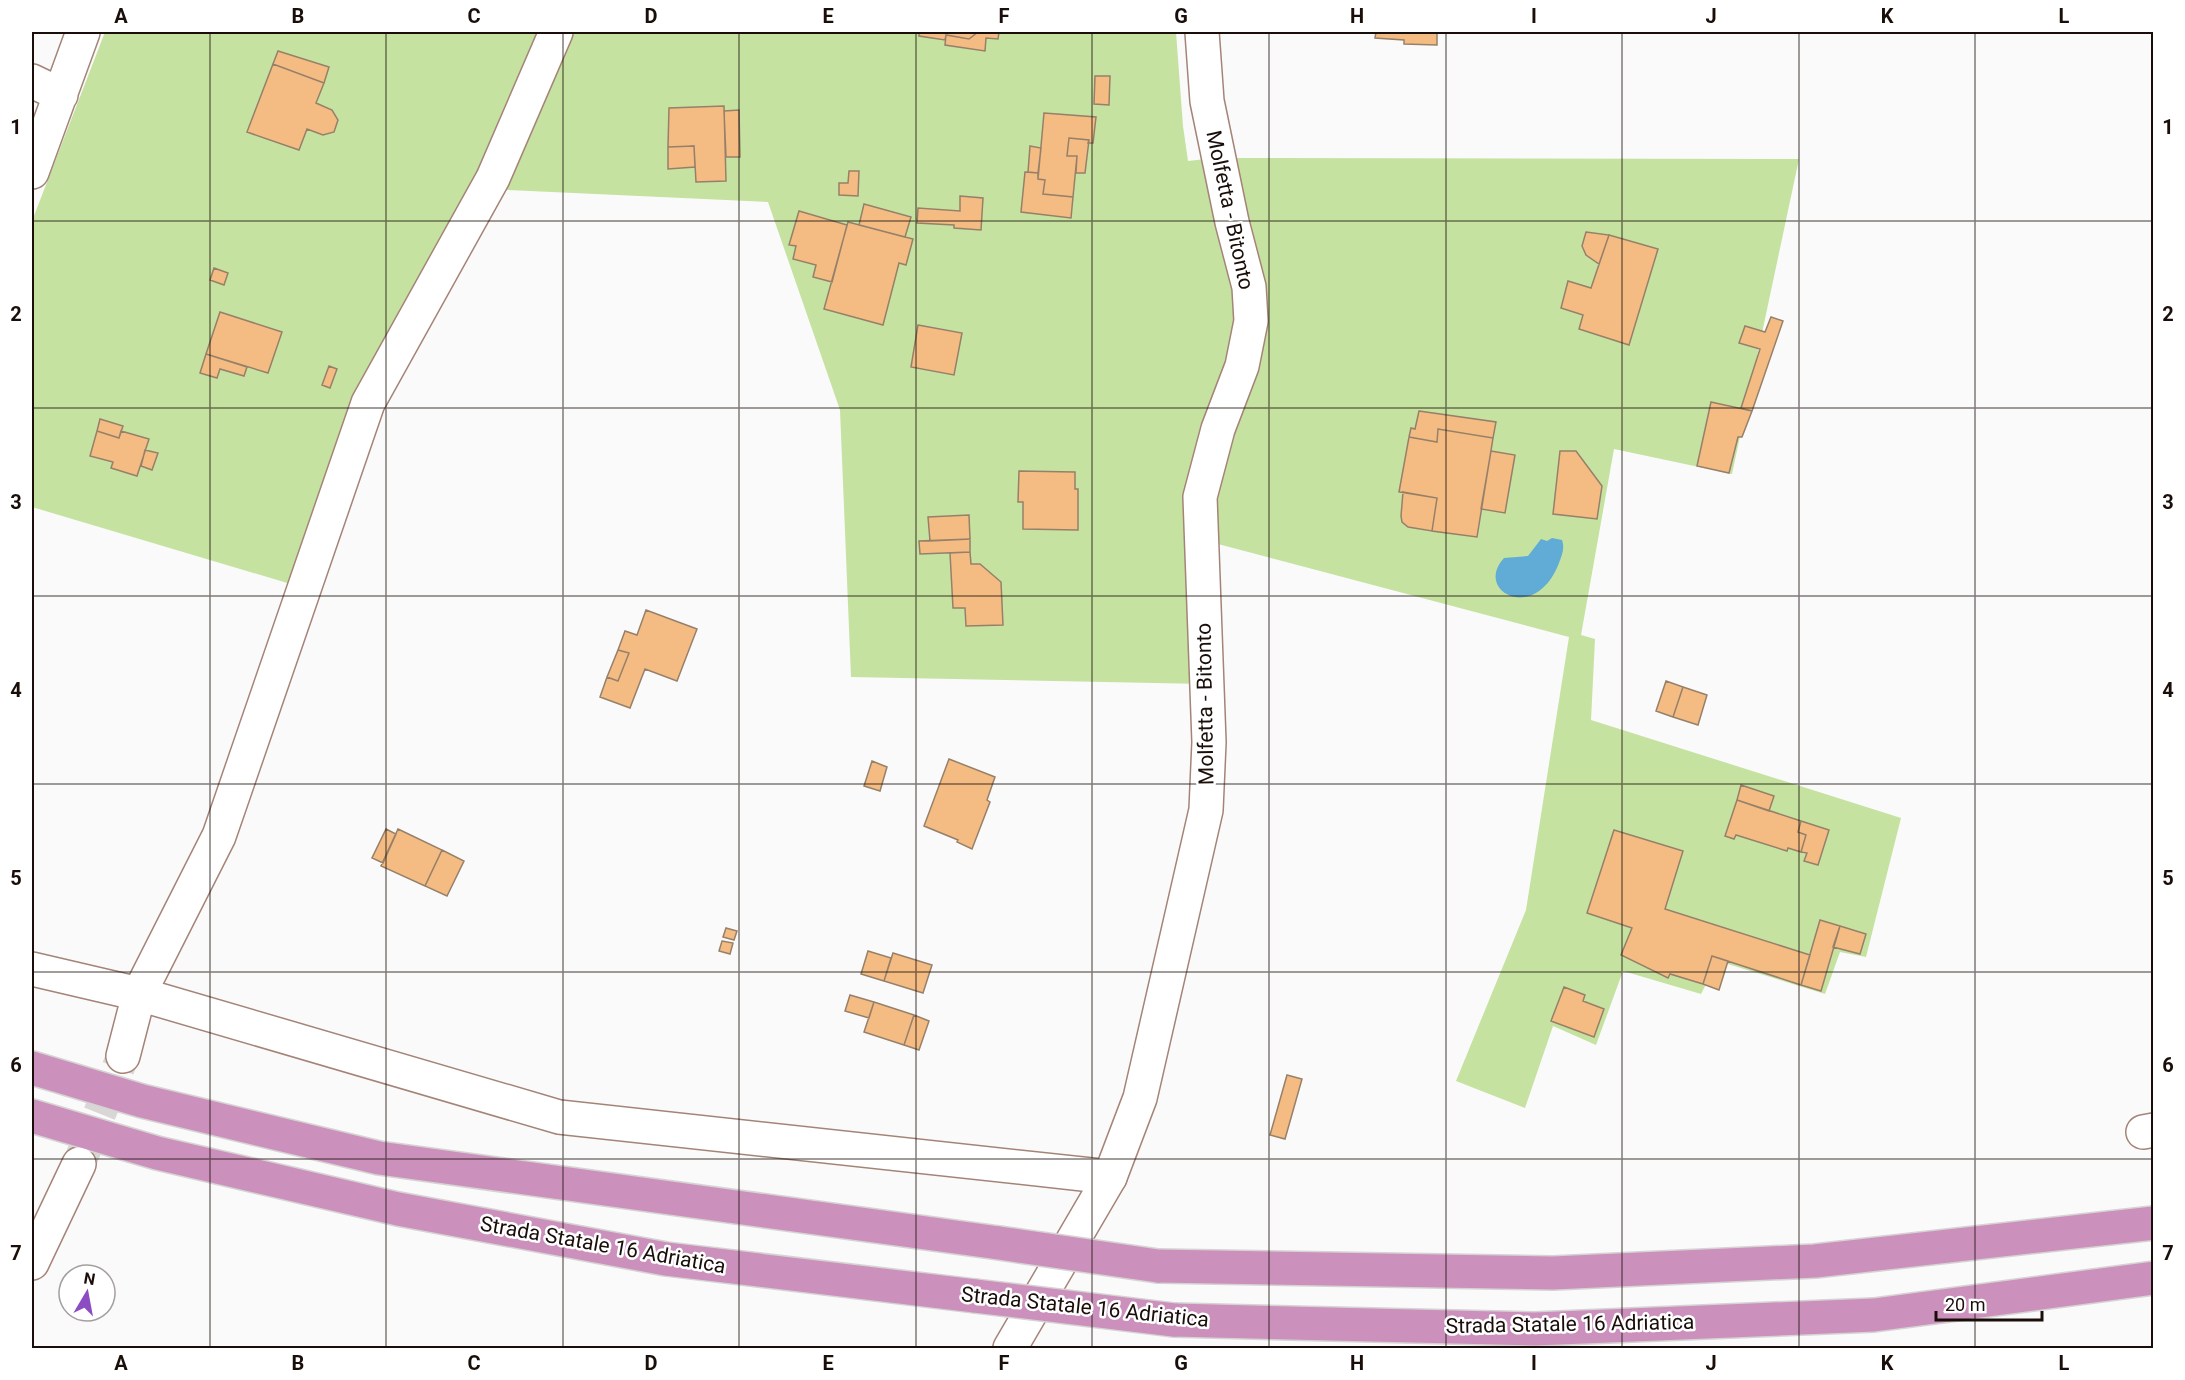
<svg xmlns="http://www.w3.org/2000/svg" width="2185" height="1380" font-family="Roboto,sans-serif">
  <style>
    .green { fill: #c5e2a1 }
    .water { fill: #61acd7 }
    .building { fill: #f4bc83; stroke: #978069; stroke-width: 1.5 }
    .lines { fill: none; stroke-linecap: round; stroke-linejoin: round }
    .street-tunnel { stroke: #d8d7d6; stroke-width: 33; stroke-dasharray: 33 16; stroke-linecap: butt }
    .street-casing { stroke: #a58478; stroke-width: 36 }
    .secondary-casing { stroke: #a58478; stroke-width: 36 }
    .highway-casing { stroke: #d6d4d3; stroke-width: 36 }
    .street { stroke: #fff; stroke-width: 33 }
    .secondary { stroke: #fff; stroke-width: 33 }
    .highway { stroke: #cc90bd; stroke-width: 33 }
    .highway-bridge-casing { stroke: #d6d4d3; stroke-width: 36; stroke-linecap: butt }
    .highway-bridge { stroke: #cc90bd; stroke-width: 33 }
    .grid { fill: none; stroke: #1a0e0a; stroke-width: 1.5; stroke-opacity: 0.55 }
    .labels { text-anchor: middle; stroke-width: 5; stroke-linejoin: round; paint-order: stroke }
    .street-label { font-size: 21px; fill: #1a0e0a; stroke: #fff }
    .neatline { fill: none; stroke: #1a0e0a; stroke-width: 2 }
    .grid-label { font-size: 20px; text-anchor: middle; font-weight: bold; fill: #1a0e0a }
  </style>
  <rect width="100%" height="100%" fill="#fafafa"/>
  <path class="green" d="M105,32h1071l7,94 5,35 27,-3 584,1 -67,315 -118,-25 -33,186 14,4 -4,81 310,98 -35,139 -26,-5 -15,42 -107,-33 -17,33 -78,-23 -27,74 -43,-19 -28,82 -69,-27 70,-171 43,-273 -370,-98 6,145 -354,-7 -11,-267 -72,-208 -281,-13 -89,157 -94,242 -272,-81v-286z"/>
  <path class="water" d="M1552,538l10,2c3,8 0,15 -3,23 -23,61 -86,29 -55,-5l24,-2 13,-17 6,2z"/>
  <path class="building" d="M919,32h59l-9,7 -23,-4 -1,5 -26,-4z
    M978,32h21l-1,7 -12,-1 -1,13 -40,-6 1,-10 23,4z
    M1376,32h61v13l-33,-1v-4l-29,-2z
    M278,51l51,16 -5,16 -51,-19z
    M273,64l51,19 -8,20 16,7 6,10 -4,12 -11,3 -16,-6 -8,21 -52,-18z
    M1095,76h15l-1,29 -15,-1z
    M724,106l2,75 -30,1 -2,-36 -26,1 1,-39z
    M739,110l1,47h-14l-2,-46z
    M1044,113l52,4 -3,26h-5l1,-3 -20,-2 -2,18h10l-4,41 -30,-3 2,-14 -7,-1z
    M1069,138l20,2 -4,33h-9l1,-17h-10z
    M694,146l1,21 -27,2v-22z
    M1030,146l11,2 -3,25 -10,-1z
    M849,171h10l-1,25 -19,-1v-12h9z
    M1025,172l13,1v6l7,1 -2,14 30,3 -2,21 -50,-6z
    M960,196l23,2 -2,32 -27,-2v-3l-37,-2 1,-15 42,3z
    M864,204l47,13 -6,20 -46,-12z
    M799,211l48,14 -15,57 -19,-5 3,-12 -23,-6 3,-13 -7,-1z
    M848,222l65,17 -7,26 -7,-2 -16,62 -59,-16z
    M1586,232l23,3 -10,29 -13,-9 -4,-9z
    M1609,235l49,14 -29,96 -50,-16 4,-14 -22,-7 7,-27 23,7z
    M214,268l14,5 -4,12 -14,-5z
    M220,312l62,20 -14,41 -62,-19z
    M1771,317l12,4 -31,90 -11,-3 19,-59 -21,-6 6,-17 20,6z
    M918,325l44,8 -8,42 -43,-8z
    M206,354l41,13 -3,9 -24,-7 -3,9 -17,-5z
    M329,366l8,3 -7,19 -8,-3z
    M1711,402l41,9 -10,26h-4l-9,36 -32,-7z
    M1419,411l77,11 -3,16 -55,-9 -1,13 -28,-5 2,-9 4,1z
    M100,419l23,7 -4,12 -22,-7z
    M1438,429l55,9 -16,99 -45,-6 5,-33 -38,-6 10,-55 28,5z
    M97,431l22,7 2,-7 28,8 -12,37 -26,-8 2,-6 -23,-6z
    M145,450l13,3 -6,17 -11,-4z
    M1491,451l24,4 -10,58 -24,-4z
    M1560,451h16l26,35 -5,33 -44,-5z
    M1019,471l56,1v17h3v41l-55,-1v-27h-5z
    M1403,492l34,6 -5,33 -24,-4 -6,-5 -1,-6z
    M969,515l1,24 -40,2 -2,-24z
    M970,539v13l-50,2 -1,-13z
    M970,552l1,12h9l21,18 2,43 -37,1 -1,-18h-12l-3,-55z
    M646,610l51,19 -20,52 -32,-12 -15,39 -30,-11 7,-20 11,4 11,-28 -11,-3 7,-19 12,4z
    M618,650l11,3 -11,28 -11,-4z
    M1666,681l17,6 -10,30 -17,-6z
    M1683,687l24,8 -9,30 -25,-8z
    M949,759l46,18 -8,23 3,2 -18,47 -15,-7 1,-2 -34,-14z
    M872,761l15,6 -7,24 -16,-5z
    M1741,785l33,11 -5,15 -32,-11z
    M1737,800l64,21 -3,11 8,3 -5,17 -13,-4 -1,3 -51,-16 -2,4 -9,-3z
    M1801,821l28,9 -11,35 -14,-4 3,-8 -6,-1 5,-17 -8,-3z
    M386,829l10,5 -13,29 -11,-5z
    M398,829l44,21 -17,36 -44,-20z
    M1614,830l69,21 -18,58 145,46 -9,30 -89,-29 -9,28 -33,-10 -2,4 -47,-23 11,-27 -45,-15z
    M442,850l22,11 -17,35 -22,-10z
    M1820,920l20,6 -19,65 -20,-6z
    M1840,926l26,8 -6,20 -27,-7z
    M726,928l11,3 -3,9 -11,-3z
    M722,941l11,2 -3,11 -11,-3z
    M868,951l23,7 -7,23 -23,-7z
    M893,953l39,12 -9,28 -39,-12z
    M1712,956l16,5 -9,29 -16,-6z
    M1564,987l21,8 -2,6 21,8 -10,28 -43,-16z
    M850,995l24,7 -5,16 -24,-7z
    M874,1002l40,13 -10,30 -40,-13z
    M914,1015l15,6 -10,29 -15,-5z
    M1287,1075l15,4 -17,60 -15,-4z"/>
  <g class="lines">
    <path class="street-tunnel" d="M81,1159l42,-103"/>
    <defs>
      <path id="street" d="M32,81l29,14
        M32,172l51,-140
        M32,969l107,25 420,123 551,60
        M123,1056l16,-62 80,-158 149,-433 125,-225 63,-146
        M2143,1132l11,-2
        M32,1263l47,-99"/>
      <path id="secondary" d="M1010,1348l100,-171 30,-79 66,-288 3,-68 -9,-245 18,-68 24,-63 9,-45 -2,-34 -17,-65 -25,-121 -5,-69"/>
      <path id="highway" d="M32,1068l110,33 237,57 620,85
        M32,1116l125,37 241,56 268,50 309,37
        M1158,1266l395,7 262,-12 339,-38
        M1174,1320l361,9 339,-14 280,-37"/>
    </defs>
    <use href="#street" class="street-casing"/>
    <use href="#secondary" class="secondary-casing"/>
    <use href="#highway" class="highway-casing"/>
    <use href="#street" class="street"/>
    <use href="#secondary" class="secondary"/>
    <use href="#highway" class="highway"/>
    <defs>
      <path id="highway-bridge" d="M999,1243l159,23
        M975,1296l199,24"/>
    </defs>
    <use href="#highway-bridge" class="highway-bridge-casing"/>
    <use href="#highway-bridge" class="highway-bridge"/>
  </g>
  <path class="grid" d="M210,32v1316M386,32v1316M563,32v1316M739,32v1316M916,32v1316M1092,32v1316M1269,32v1316M1446,32v1316M1622,32v1316M1799,32v1316M1975,32v1316M32,221h2122M32,408h2122M32,596h2122M32,784h2122M32,972h2122M32,1159h2122"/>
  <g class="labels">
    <g class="street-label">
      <text transform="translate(1230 210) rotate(78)" y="7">Molfetta - Bitonto</text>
      <text transform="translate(1205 704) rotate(-91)" y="7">Molfetta - Bitonto</text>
      <text transform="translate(603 1245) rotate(10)" y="7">Strada Statale 16 Adriatica</text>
      <text transform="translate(1085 1307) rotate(6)" y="7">Strada Statale 16 Adriatica</text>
      <text transform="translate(1570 1324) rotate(-1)" y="7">Strada Statale 16 Adriatica</text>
    </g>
  </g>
  <rect width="2185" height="1380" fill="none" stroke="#ffffff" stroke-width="66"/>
  <g transform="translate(87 1293) rotate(10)"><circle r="28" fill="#ffffff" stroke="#a39f9d" stroke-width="1.5"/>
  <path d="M0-4.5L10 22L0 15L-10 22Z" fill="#8c4dc3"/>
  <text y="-9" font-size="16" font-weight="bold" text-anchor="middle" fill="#1a0e0a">N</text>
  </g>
  <path d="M1936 1311v9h106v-9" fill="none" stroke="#1a0e0a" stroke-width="3"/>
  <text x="1945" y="1311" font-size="18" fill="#1a0e0a" stroke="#ffffff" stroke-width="4.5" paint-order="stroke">20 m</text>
  <rect x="33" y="33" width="2119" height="1314" class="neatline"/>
  <g class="grid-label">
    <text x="121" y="23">A</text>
    <text x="298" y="23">B</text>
    <text x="474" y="23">C</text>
    <text x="651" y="23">D</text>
    <text x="828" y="23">E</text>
    <text x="1004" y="23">F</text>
    <text x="1181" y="23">G</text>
    <text x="1357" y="23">H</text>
    <text x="1534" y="23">I</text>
    <text x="1711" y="23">J</text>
    <text x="1887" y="23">K</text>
    <text x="2064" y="23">L</text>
    <text x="16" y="134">1</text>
    <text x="2168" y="134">1</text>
    <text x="16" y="321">2</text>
    <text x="2168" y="321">2</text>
    <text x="16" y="509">3</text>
    <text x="2168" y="509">3</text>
    <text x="16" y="697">4</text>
    <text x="2168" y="697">4</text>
    <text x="16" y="885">5</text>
    <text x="2168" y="885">5</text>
    <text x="16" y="1072">6</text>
    <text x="2168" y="1072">6</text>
    <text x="16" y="1260">7</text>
    <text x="2168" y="1260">7</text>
    <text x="121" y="1370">A</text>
    <text x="298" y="1370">B</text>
    <text x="474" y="1370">C</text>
    <text x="651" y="1370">D</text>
    <text x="828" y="1370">E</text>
    <text x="1004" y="1370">F</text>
    <text x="1181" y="1370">G</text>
    <text x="1357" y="1370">H</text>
    <text x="1534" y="1370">I</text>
    <text x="1711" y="1370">J</text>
    <text x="1887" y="1370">K</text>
    <text x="2064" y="1370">L</text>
  </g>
</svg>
